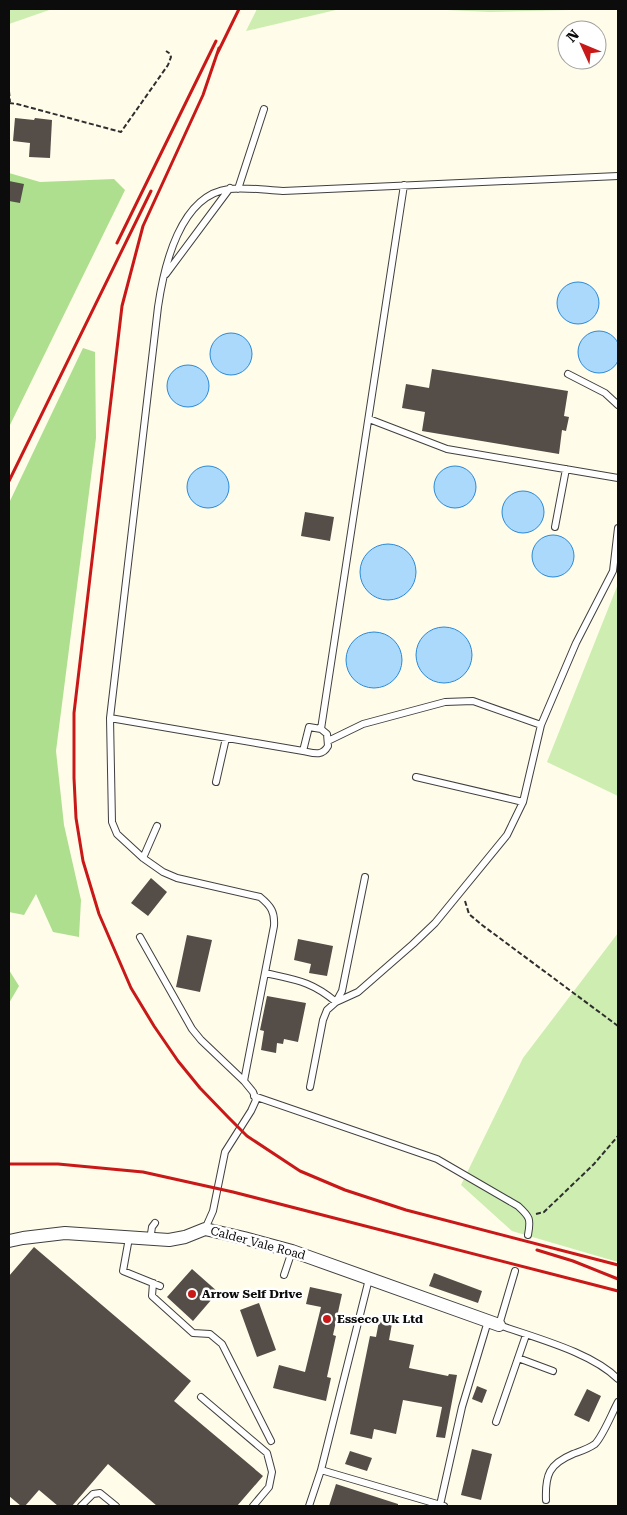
<svg xmlns="http://www.w3.org/2000/svg" width="627" height="1515" font-family="'Roboto Serif',serif">
  <style>
    .green { fill: #cdedb1 }
    .forest { fill: #aedf8f }
    .water { fill: #aad9fc; stroke: #2a8ad9 }
    .building { fill: #554d47 }
    .lines { fill: none; stroke-linecap: round; stroke-linejoin: round }
    .lane-casing { stroke: #3f3f3f; stroke-width: 8 }
    .street-casing { stroke: #3f3f3f; stroke-width: 14 }
    .path { stroke: #2e2e2e; stroke-width: 2; stroke-dasharray: 5 2.5; stroke-linecap: butt }
    .lane { stroke: #fff; stroke-width: 6 }
    .street { stroke: #fff; stroke-width: 12 }
    .rail { stroke: #c81918; stroke-width: 3 }
    .poi-dot { fill: #c81918; stroke: #fff; stroke-width: 2 }
    .labels { text-anchor: middle; stroke-width: 5; stroke-linejoin: round; paint-order: stroke }
    .street-label { font-size: 12px; fill: #0c0c0c; stroke: #fff }
    .poi-label { font-size: 12px; font-weight: bold; fill: #0c0c0c; stroke: #fff; text-anchor: start }
  </style>
  <rect width="100%" height="100%" fill="#fffcea"/>
  <path class="green" d="M9,9h43l-43,15z
    M257,9h83l-94,22z
    M424,9h188l-122,3z
    M618,584v212l-71,-34z
    M618,933v329l-106,-31 -51,-46 62,-127z"/>
  <path class="forest" d="M9,173l31,9 74,-3 11,11 -116,237z
    M83,348l12,4 1,86 -40,313 8,74 17,75 -2,37 -26,-5 -17,-38 -12,21 -15,-3v-409z
    M9,970l10,16 -10,17z"/>
  <path class="water" d="M557 303a21 21 0 1 1 42 0a21 21 0 1 1-42 0Z
    M578 352a21 21 0 1 1 42 0a21 21 0 1 1-42 0Z
    M210 354a21 21 0 1 1 42 0a21 21 0 1 1-42 0Z
    M167 386a21 21 0 1 1 42 0a21 21 0 1 1-42 0Z
    M434 487a21 21 0 1 1 42 0a21 21 0 1 1-42 0Z
    M187 487a21 21 0 1 1 42 0a21 21 0 1 1-42 0Z
    M502 512a21 21 0 1 1 42 0a21 21 0 1 1-42 0Z
    M532 556a21 21 0 1 1 42 0a21 21 0 1 1-42 0Z
    M360 572a28 28 0 1 1 56 0a28 28 0 1 1-56 0Z
    M416 655a28 28 0 1 1 56 0a28 28 0 1 1-56 0Z
    M346 660a28 28 0 1 1 56 0a28 28 0 1 1-56 0Z"/>
  <path class="building" d="M15,118l19,2 1,-2 17,2 -2,38 -21,-1 1,-14 -17,-2z
    M9,181l15,3 -4,19 -11,-2z
    M432,369l136,22 -4,25 5,1 -3,14 -4,-1 -3,24 -137,-23 3,-19 -23,-4 4,-24 23,4z
    M305,512l29,5 -4,24 -29,-5z
    M151,878l16,14 -19,24 -17,-13z
    M187,935l25,5 -12,52 -24,-5z
    M298,939l35,7 -6,30 -18,-3 2,-9 -17,-4z
    M267,996l39,7 -8,39 -14,-3 -1,5 -6,-1 -1,10 -15,-3 3,-19 -4,-1z
    M34,1247l157,134 -17,20 89,75 -26,30h-80l-49,-42 -36,42h-14l-19,-16 -14,16h-4l-12,-10v-220z
    M192,1269l26,23 -25,29 -26,-24z
    M434,1273l48,18 -4,12 -49,-17z
    M310,1287l32,7 -9,41 3,1 -9,41 4,1 -5,23 -53,-13 6,-23 26,7 16,-65 -15,-3z
    M259,1303l17,47 -19,7 -17,-47z
    M380,1316l13,2 -4,22 25,5 -5,23 39,8 1,-2 8,1 -12,63 -9,-1 6,-30 -39,-7 -7,34 -22,-5 -2,10 -22,-5 20,-98 6,1z
    M477,1386l10,4 -5,13 -10,-4z
    M587,1389l14,7 -12,26 -15,-7z
    M472,1449l20,5 -11,46 -20,-5z
    M350,1451l22,7 -5,13 -22,-7z
    M336,1484l62,20v2h-69z"/>
  <g class="lines">
    <defs>
      <path id="lane" d="M238,189l26,-80
        M166,274l64,-86
        M568,374l37,19 13,12
        M369,419l78,30 171,29
        M555,527l11,-58
        M110,718l193,33 6,-24 12,2 6,5 1,12c-6,11 -15,7 -25,5
        M321,729l83,-544
        M328,741l35,-17 82,-22 28,-1 68,24
        M416,777l107,25
        M216,782l10,-44
        M143,858l14,-32
        M140,937l52,92 9,11 43,41 9,11 3,8 -5,11 -26,41 -12,59 -8,18
        M265,973c31,7 46,8 71,29l6,-11 23,-114
        M244,1081l30,-155c1,-14 -3,-20 -14,-29l-83,-19 -14,-6 -20,-14 -26,-24 -5,-12 -2,-104 48,-411c6,-41 22,-112 71,-118 17,-2 36,1 54,2l335,-15
        M310,1087l13,-67 4,-10 9,-8 22,-10 55,-48 22,-21 72,-88 16,-33 18,-77 35,-82 37,-72 5,-43
        M254,1096l183,63 81,47c12,11 13,13 10,29
        M129,1238l-6,33 37,15
        M150,1240l2,-13 3,-4
        M515,1271l-16,54c36,13 92,27 119,54
        M284,1275l8,-24
        M369,1279l-48,191 123,36
        M153,1283l-1,13 41,37 17,1 12,10 49,97
        M518,1358l35,13
        M201,1397l66,56 5,19 -3,15 -16,19
        M496,1422l30,-87
        M546,1500c-1,-25 3,-36 27,-46 8,-3 15,-5 22,-10 8,-8 17,-31 23,-42
        M440,1505l22,-98 26,-86
        M81,1506l12,-12 7,-1 16,13
        M309,1506l12,-36"/>
      <path id="street" d="M9,1241l14,-3 42,-5 104,7 16,-3 20,-8 39,9 48,13 207,74"/>
    </defs>
    <use href="#lane" class="lane-casing"/>
    <use href="#street" class="street-casing"/>
    <path class="path" d="M9,91l1,11
      M9,103l8,1 104,28 47,-67 3,-8 -2,-4 -3,-2
      M465,901l4,13 13,11 136,101
      M536,1214l8,-2 50,-48 24,-28"/>
    <use href="#lane" class="lane"/>
    <use href="#street" class="street"/>
    <path class="rail" d="M219,48l-16,47 -60,131 -21,80 -48,407v65l2,40 7,43 16,53 32,74 23,38 24,35 22,27 28,29 19,19 53,35 45,19 61,20 212,55
      M217,54l22,-45
      M117,243l99,-202
      M9,481l142,-290
      M9,1164h49l85,8 90,20 385,99
      M537,1250l36,11 45,18"/>
  </g>
  <g class="poi-dot">
    <circle cx="192" cy="1294" r="5"/>
    <circle cx="327" cy="1319" r="5"/>
  </g>
  <g class="labels">
    <g class="street-label">
      <text transform="translate(258 1243) rotate(15)" y="4">Calder Vale Road</text>
    </g>
    <g class="poi-label">
      <text x="202" y="1298">Arrow Self Drive</text>
      <text x="337" y="1323">Esseco Uk Ltd</text>
    </g>
  </g>
  <rect width="627" height="1515" fill="none" stroke="#0c0c0c" stroke-width="20"/>
  <g transform="translate(582 45) rotate(314)"><circle r="24" fill="#ffffff" stroke="#9e9e9e"/>
  <path d="M0-4L9 19L0 12L-9 19Z" fill="#c81918"/>
  <text y="-8" font-size="14" font-weight="bold" text-anchor="middle" fill="#0c0c0c">N</text>
  </g>
</svg>
